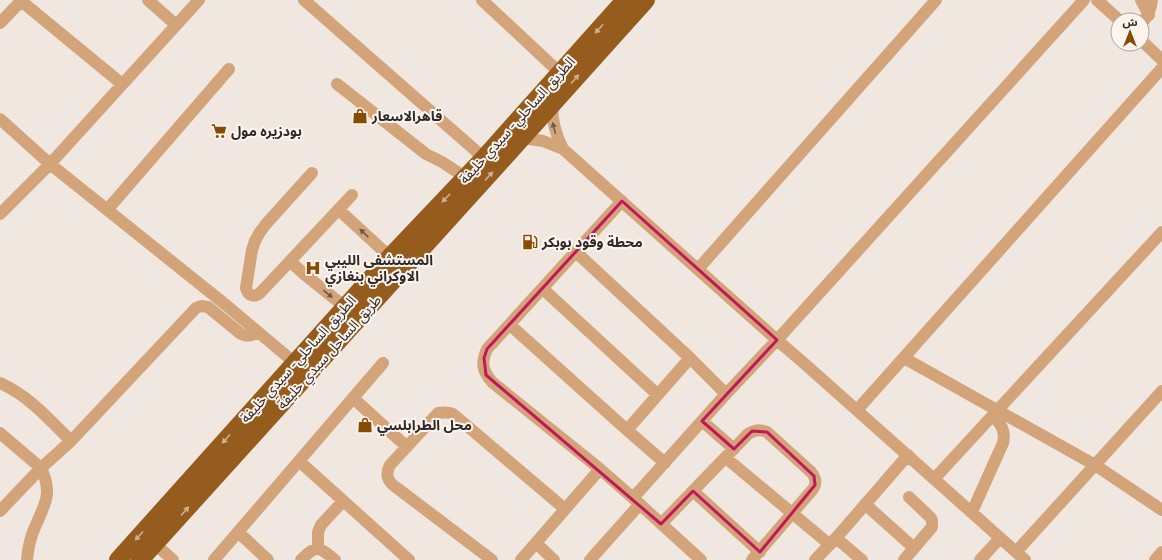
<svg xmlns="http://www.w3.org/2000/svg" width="1162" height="560" font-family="Figtree,'Noto Sans Arabic',sans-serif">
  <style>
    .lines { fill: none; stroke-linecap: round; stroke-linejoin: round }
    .minor { stroke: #d3a37a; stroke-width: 12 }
    .highway { stroke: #965c1e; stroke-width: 18 }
    .oneway { fill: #cfb090 }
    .oneway2 { fill: #6f5a48 }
    .marked { fill: none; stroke: #c2185b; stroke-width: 3; stroke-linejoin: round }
    .labels { text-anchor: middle; stroke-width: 4; stroke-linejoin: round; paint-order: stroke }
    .poi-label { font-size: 14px; font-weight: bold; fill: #2d2a27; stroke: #fdf4ee; text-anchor: start }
    .street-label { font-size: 14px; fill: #2d2a27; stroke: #fdf4ee }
  </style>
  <rect width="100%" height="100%" fill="#efe7e0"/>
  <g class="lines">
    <path class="minor" d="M20,0l102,84
      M148,0l28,25
      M304,0l180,158
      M482,0l78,73
      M1097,0l22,20
      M1141,0l8,15
      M0,23l22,-23
      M1142,23c6,-7 9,-14 10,-23
      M1142,41l20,19
      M337,84l89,70 16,8 23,15
      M552,105c0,16 3,29 11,44
      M0,119l50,45 176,141 69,58
      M522,138l21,3 20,8 214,191 29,25 219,195
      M312,173l-46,51 -6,8 -5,9 -3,9 -6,38c2,8 9,10 15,4l91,-97
      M622,201l-135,148c-6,14 -5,21 5,33l108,87 33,29 68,62
      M107,210l122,-141
      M339,210l51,47
      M0,214l50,-50 149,-164
      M576,252l114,106 36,36
      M291,262l13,12 41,33
      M698,269l238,-269
      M543,289l115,106
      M510,325l117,105 38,33
      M904,358l191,107 67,45
      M0,383c29,13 49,36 71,58
      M353,398l54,49
      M857,410l305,-342
      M702,421l32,28
      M627,430l63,-72
      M0,433l41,35c12,25 4,36 -6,59 -5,11 -7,21 -8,33
      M726,458l103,86
      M299,461l110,99
      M934,479l228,-247
      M693,491l67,61
      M633,498l93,-104 51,-54 307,-340
      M865,504l49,44
      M0,511l41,-43 30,-27 125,-133 5,-2 7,1 33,27c6,3 11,2 16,-2
      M972,512l31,-69c3,-12 -2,-19 -10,-27
      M661,524l87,-90c6,-4 12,-5 19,-2l44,40c5,6 6,11 2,17l-61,71
      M238,532l30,28
      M836,538l26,22
      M536,543l18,17
      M155,544l18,16
      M318,549v-17l3,-7 22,-24
      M1016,552l146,-161
      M214,560l169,-197
      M301,560c16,-16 18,-13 34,0
      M492,560l-99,-75c-7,-6 -7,-12 -3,-20l48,-52c6,-1 10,-1 15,1l112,95
      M521,560l79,-91
      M590,560l50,-56
      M815,560l21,-22 72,-83
      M904,560l28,-33v-6l-1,-3 -22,-21
      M980,560l20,-22
      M1155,560l7,-8"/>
    <path class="highway" d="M118,560l272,-303 94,-99 141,-158
      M140,560l354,-391 152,-169"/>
  </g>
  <defs><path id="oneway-solid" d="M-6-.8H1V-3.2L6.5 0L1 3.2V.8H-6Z"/></defs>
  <g class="oneway">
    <use href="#oneway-solid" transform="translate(599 29) rotate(132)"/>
    <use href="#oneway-solid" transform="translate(575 79) rotate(-48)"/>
    <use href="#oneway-solid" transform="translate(489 176) rotate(-48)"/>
    <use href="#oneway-solid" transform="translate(446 198) rotate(134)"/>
    <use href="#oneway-solid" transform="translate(226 439) rotate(132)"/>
    <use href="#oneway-solid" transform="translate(185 511) rotate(-48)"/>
    <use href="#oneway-solid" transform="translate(139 536) rotate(132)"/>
  </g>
  <g class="oneway2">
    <use href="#oneway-solid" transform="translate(554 128) rotate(-104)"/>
    <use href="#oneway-solid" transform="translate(364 233) rotate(-137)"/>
    <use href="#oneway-solid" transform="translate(328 294) rotate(39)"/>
  </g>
  <path class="marked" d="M622,201l155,139 -75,81 32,28 18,-18 15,1 47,44 1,9 -55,67 -67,-61 -32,33 -175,-149 -2,-17 3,-9z"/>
  <defs>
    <symbol id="shop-bare" viewBox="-9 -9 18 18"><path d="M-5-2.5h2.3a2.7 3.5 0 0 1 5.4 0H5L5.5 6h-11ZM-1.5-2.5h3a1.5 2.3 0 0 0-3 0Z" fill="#864c02" stroke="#fdf4ee" stroke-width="2.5" paint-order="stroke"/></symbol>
    <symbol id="supermarket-bare" viewBox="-9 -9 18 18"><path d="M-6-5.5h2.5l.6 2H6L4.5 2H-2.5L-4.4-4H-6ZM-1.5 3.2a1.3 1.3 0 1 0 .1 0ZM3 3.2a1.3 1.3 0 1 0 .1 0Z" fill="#864c02" stroke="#fdf4ee" stroke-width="2.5" paint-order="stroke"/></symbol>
    <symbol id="fuel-bare" viewBox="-9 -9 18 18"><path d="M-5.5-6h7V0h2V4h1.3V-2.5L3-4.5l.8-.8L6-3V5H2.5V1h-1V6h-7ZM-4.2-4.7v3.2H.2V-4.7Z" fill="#864c02" stroke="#fdf4ee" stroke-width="2.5" paint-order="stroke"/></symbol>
    <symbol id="hospital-bare" viewBox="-9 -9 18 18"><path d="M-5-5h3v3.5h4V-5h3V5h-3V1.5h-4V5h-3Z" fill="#864c02" stroke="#fdf4ee" stroke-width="2.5" paint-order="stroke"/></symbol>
  </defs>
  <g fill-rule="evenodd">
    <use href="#shop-bare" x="349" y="105" width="22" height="22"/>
    <use href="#supermarket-bare" x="208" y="120" width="22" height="22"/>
    <use href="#fuel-bare" x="519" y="231" width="22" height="22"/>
    <use href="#hospital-bare" x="302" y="257" width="22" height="22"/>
    <use href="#shop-bare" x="354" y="414" width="22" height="22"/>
  </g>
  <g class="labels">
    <g class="poi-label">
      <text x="372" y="121">قاهرالاسعار</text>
      <text x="231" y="136">بودزيره مول</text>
      <text x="542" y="247">محطة وقود بوبكر</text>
      <text x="325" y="265">المستشفى الليبي<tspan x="325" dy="16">الاوكراني بنغازي</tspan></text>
      <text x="377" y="430">محل الطرابلسي</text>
    </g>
    <g class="street-label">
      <text transform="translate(517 120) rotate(-48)" y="5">الطريق الساحلي- سيدي خليفة</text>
      <text transform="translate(329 352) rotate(-48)" y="5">طريق الساحل سيدي خليفة</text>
      <text transform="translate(298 359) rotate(-48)" y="5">الطريق الساحلي- سيدي خليفة</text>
    </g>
  </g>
  <g transform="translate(1130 32)"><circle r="19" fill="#fdf4ee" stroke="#aaa39e"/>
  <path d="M0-3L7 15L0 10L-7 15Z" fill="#864c02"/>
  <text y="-6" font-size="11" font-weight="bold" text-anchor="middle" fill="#2d2a27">ش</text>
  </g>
</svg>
